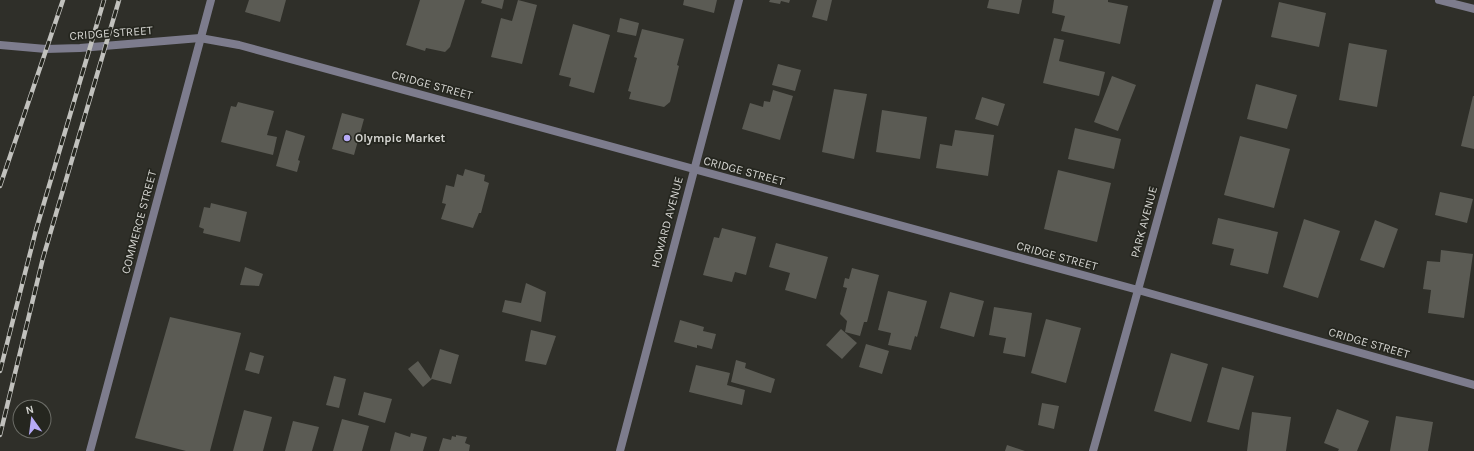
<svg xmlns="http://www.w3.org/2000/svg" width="1474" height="451" font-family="Karla,sans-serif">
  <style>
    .building { fill: #5b5b54 }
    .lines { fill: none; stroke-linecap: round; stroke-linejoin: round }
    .minor { stroke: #7d7c8d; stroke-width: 8 }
    .tertiary { stroke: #7d7c8d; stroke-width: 8 }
    .rail-casing { stroke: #c1c1bd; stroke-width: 4.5 }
    .rail { stroke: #25261f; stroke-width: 3; stroke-dasharray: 9; stroke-linecap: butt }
    .poi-dot { fill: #b7abf8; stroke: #25261f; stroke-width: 1.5 }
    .labels { text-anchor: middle; stroke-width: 3.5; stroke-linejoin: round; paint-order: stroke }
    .street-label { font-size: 12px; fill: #d4d4d0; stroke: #25261f }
    .poi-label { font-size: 12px; font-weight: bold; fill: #d4d4d0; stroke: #25261f; text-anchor: start }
  </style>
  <rect width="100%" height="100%" fill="#2f2f29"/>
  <path class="building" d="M249,0h37l-6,22 -35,-10z
    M420,0h45l-15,47 -5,5 -19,-4 -1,3 -19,-6z
    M482,0h22l-2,9 -21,-6z
    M518,0l19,5 -15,59 -31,-7 10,-39 11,3z
    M684,0h33l-3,13 -31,-8z
    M770,0h20l-1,3 -8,-2 -1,3 -11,-2z
    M817,0h15l-5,21 -15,-4z
    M989,0h33l-3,14 -32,-6z
    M1054,0h54v2l20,4 -8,38 -59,-13 4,-15 -13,-3z
    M1279,2l47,11 -7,34 -48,-10z
    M620,18l19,5 -3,13 -19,-4z
    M573,24l37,11 -16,58 -25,-7 2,-8 -12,-3z
    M642,29l42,10 -7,26 2,1 -9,36 -6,5 -35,-8 2,-7 -3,-1 9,-33 -3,-1z
    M1054,38l10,2 -5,21 46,11 -6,24 -56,-13z
    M1349,43l38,7 -10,57 -38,-7z
    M778,64l23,6 -6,21 -23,-6z
    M1112,76l24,9 -18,46 -24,-9z
    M1256,84l41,11 -10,34 -40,-10z
    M834,89l33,5 -13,65 -32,-7z
    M773,90l20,6 -13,44 -38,-11 8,-26 13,4 1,-6 6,1z
    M1473,96h1v53l-13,-3z
    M982,97l23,7 -7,22 -23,-7z
    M238,102l36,9 -7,24 10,2 -4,18 -52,-13 10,-36 5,1z
    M882,110l45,7 -7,42 -44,-7z
    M342,113l22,6 -10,36 -22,-6z
    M1075,128l46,11 -7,30 -46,-10z
    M286,130l19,6 -7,24 2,1 -3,11 -21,-6z
    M955,130l39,5 -6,41 -52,-8 4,-24 12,2z
    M1240,136l50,13 -16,59 -50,-13z
    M465,169l20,6 -1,6 5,2 -8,30h-2l-6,15 -32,-9 5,-15 -4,-1 4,-18 8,2 3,-13 6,2z
    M1058,170l53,13 -14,59 -53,-13z
    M1440,192l33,7 -6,24 -32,-8z
    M211,203l36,9 -7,30 -37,-9 1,-4 -5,-2 5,-20 6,1z
    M1218,218l60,14 -10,42 -38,-9 4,-16 -22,-5z
    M1304,219l36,12 -22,67 -35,-11z
    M1375,220l23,9 -14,39 -24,-8z
    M722,228l34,9 -10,38 -11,-3 -3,10 -29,-7 11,-38 5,1z
    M776,243l52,14 -12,42 -31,-9 5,-17 -21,-6z
    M1441,250l32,4 -9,64 -36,-5 3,-23 -8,-1 4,-28 13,1z
    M245,267l18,7 -4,12 -19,-1z
    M852,268l27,7 -12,47h-3l-4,14 -15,-4 2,-11 -7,-7 7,-26 -4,-1 2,-9 4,1z
    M526,283l20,9 -5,30 -39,-10 3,-12 16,3z
    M888,291l39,10 -10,36 -2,-1 -4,14 -23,-5 3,-12 -13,-3z
    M950,292l34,9 -10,36 -34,-9z
    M994,307l38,6 -7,44 -22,-4 3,-15 -17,-3z
    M170,317l71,16 -31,118h-24l-51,-13z
    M1046,319l35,9 -15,55 -35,-10z
    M680,320l24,7 -1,4 13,3 -4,15 -15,-4v3l-23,-6z
    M841,329l16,14 -15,16 -16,-14z
    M531,330l25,6 -10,29 -21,-4z
    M866,344l23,7 -7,23 -23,-7z
    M440,349l19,6 -8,29 -19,-5 -9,8 -15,-18 10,-8 13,18z
    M250,352l14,4 -5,18 -14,-4z
    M1171,353l37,11 -17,58 -37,-11z
    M736,360l10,3 -1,5 30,11 -4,14 -40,-11z
    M696,365l34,8 -3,12 18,5 -3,15 -53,-13z
    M1222,367l32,9 -15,54 -32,-8z
    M334,376l12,3 -7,29 -13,-3z
    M364,392l28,7 -7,24 -27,-8z
    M1042,403l17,3 -5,23 -16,-4z
    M1337,409l32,12 -12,30h-19l1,-2 -15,-6z
    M244,410l28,7 -9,34h-30z
    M1252,412l39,5 -5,34h-39z
    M1396,416l37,6 -5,29h-38z
    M342,419l27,7 -7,25h-29z
    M293,421l26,6 -7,24h-27z
    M395,432l15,5 1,-4 16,4 -4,14h-33z
    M456,435l11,2 -2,6 5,2 -1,6h-30l4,-13 8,2 1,-4 4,1z
    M1007,445l18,6h-20z"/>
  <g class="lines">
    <path class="minor" d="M1439,0l35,9
      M90,451l121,-451
      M620,451l119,-451
      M1093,451l45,-161"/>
    <path class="tertiary" d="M0,45l46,4 34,-1 120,-10 39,7 899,245 336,95
      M1138,290l80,-290"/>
    <defs>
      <path id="rail" d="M0,186l63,-186
        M0,371l36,-141 68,-230
        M0,435l43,-177 76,-258"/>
    </defs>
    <use href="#rail" class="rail-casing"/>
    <use href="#rail" class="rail"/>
  </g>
  <circle class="poi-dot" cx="347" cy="138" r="4"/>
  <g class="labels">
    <g class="street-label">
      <text transform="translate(111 33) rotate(-4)" y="4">CRIDGE STREET</text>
      <text transform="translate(432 85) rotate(15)" y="4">CRIDGE STREET</text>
      <text transform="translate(744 171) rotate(15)" y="4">CRIDGE STREET</text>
      <text transform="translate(139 222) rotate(-75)" y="4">COMMERCE STREET</text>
      <text transform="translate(667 222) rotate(-75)" y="4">HOWARD AVENUE</text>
      <text transform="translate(1144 222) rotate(-75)" y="4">PARK AVENUE</text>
      <text transform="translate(1057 256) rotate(15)" y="4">CRIDGE STREET</text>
      <text transform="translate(1369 343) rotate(16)" y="4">CRIDGE STREET</text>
    </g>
    <g class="poi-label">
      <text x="355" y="142">Olympic Market</text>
    </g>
  </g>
  <g transform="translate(32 419) rotate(346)"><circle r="19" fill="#25261f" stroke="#6b6c66"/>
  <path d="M0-3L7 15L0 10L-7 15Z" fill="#b7abf8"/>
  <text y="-6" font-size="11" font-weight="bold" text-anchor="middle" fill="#d4d4d0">N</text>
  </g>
</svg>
